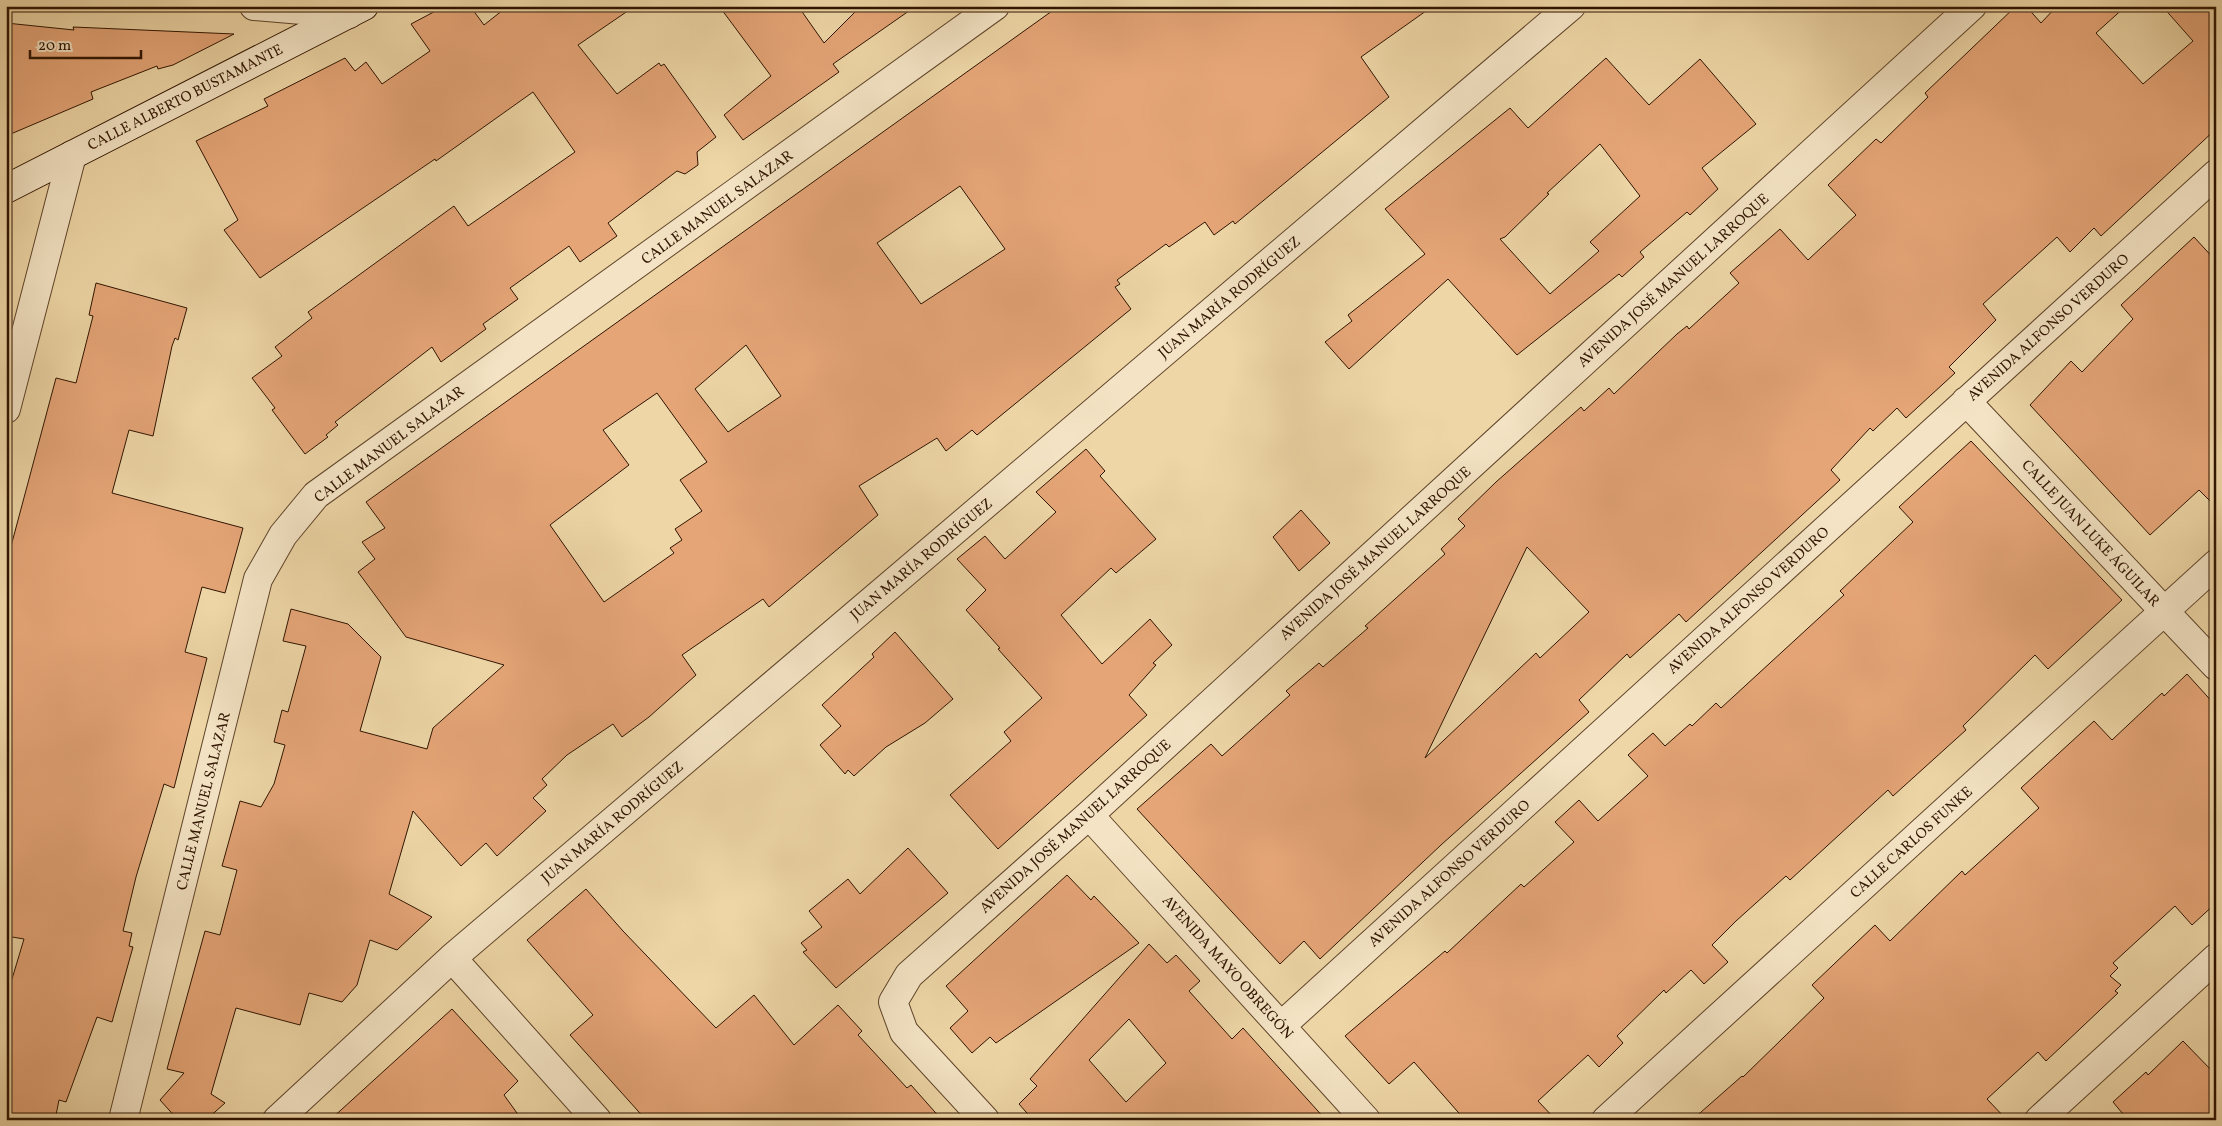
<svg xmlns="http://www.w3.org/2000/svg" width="2222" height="1126" font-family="Vollkorn,serif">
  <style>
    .building { fill: #e5a577; stroke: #2f1400; fill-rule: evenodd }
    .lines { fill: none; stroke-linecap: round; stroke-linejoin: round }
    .street-casing { stroke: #5f442a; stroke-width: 30 }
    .secondary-casing { stroke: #2f1400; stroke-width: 30 }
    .street { stroke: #f4e4c5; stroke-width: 28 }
    .secondary { stroke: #f4e4c5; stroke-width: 28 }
    .labels { text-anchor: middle; stroke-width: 4.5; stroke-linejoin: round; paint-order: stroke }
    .street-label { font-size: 15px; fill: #2f1400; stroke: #f4e4c5 }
  </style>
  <rect width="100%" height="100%" fill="#eed6a6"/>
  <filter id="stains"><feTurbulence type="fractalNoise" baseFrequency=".004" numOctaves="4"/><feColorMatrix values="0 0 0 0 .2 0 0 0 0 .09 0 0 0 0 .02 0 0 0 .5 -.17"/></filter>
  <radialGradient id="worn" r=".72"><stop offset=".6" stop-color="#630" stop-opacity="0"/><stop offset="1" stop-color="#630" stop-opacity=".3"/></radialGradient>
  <path class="building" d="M445,6h25l14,19 24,-19h127l-57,39 39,49 42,-31 2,3 3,-2 52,73 -19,15 1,13 -13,9 -8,-3 -69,52 9,13 -37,26 -11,-16 -59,42 8,11 -35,25 3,5 -45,33 -9,-15 -97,75 3,3 -12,10 2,2 -23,17 -33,-44 3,-2 -23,-30 30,-22 -7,-9 37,-29 -4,-6 146,-106 14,20 107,-74 -42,-60 -97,69 -1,-2 -175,119 -36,-48 14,-10 -42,-79 72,-35 -4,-7 81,-41 10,13 11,-9 16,22 48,-33 -19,-27z
    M719,6h79l26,37 37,-37h55l-83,58 6,8 -96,68 -19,-25 47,-39z
    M1059,6h374l-72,51 28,40 -154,127 -2,-3 -19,14 -9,-13 -36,25 -3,-3 -49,36 3,4 -5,3 16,22 -154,126 -5,-5 -26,21 -9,-13 -78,48 19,29 -109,92 -6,-8 -81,56 14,20 -47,42 -27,20 -9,-13 -46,31 -25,24 5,6 -14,13 13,13 -49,45 -11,-13 -25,23 -48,-55 -24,83 43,23 -35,33 -27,-10 -13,45 -15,17 -33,-9 -9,32 -64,-17 -25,86 14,9 -19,17h-28l-18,-20 24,-27 -17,-4 38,-138 15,4 17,-65 -15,-4 18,-65 21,6 13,-23 11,-39 -11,-3 8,-32 6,2 18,-66 -23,-5 8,-32 57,15 33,33 -21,74 30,8 37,10 6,-21 71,-63 -98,-28 -48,-65 17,-13 -13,-17 23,-14 -19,-26zM960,186l45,63 -84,55 -44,-61zM746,345l35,51 -53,36 -33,-43zM657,393l50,69 -27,18 22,31 -27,18 7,11 -12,8 4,5 -70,49 -54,-77 79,-60 -26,-35z
    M2016,6h10l15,17 16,-17h69l-30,27 47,51 50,-43 -31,-35h54v123l-115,107 -7,-8 -24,24 -13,-15 -74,67 13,16 -47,47 6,6 -49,45 -9,-10 -24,23 -3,-3 -39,42 9,10 -154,142 -7,-8 -49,44 -3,-4 -48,46 10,12 -148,133 -121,114 -16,-18 -24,23 -143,-155 74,-65 11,12 68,-61 -4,-4 33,-28 4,4 45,-39 -3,-2 80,-72 -4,-5 24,-23 -7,-7 38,-37 85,-75 3,4 25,-23 5,6 63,-60 10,-8 2,3 50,-46 -9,-10 50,-44 28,31 48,-45 -28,-30 48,-46 5,4 47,-46 -3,-4zM1527,547l62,65 -49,46 -4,-5 -111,105z
    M6,23l68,7 -1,-3 161,7 -61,31 -15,4 -1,-3 -66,26 2,7 -87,37z
    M1606,58l43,47 51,-46 56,65 -54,44 16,21 -28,26 -3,-3 -47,40 4,5 -22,20 -3,-3 -102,81 -69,-76 -99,90 -24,-27 27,-21 -4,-6 77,-61 -40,-45 125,-101 18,20zM1600,144l40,52 -50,46 9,9 -49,43 -50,-55 5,-2 44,-43 -2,-1z
    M2194,237l22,24v246l-17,-17 -49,45 -120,-130 41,-44 11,11 51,-53 -12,-14z
    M96,283l91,25 -9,32 -3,-2 -3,8 -19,90 -24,-6 -17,63 131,35 -18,65 -23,-6 -17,65 22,6 -33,130 -10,-4 -28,93 -13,54 9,2 -3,13 4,1 -21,75 -15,-5 -31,85 -7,-2 -4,20h-49v-121l18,-60 -18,-3v-371l50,-187 20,5 17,-67 -4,-1z
    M1971,441l151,159 -74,69 -13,-14 -72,71 3,4 -73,66 -5,-6 -98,90 -4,-4 -50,45 -24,24 16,17 -24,22 -13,-14 -25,23 -2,-3 -47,46 6,7 -24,24 -11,-12 -50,46 18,19h-91l-51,-58 -25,22 -44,-48 100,-85 2,2 74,-69 3,3 50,-45 -19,-20 24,-22 19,21 50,-45 -20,-21 25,-22 12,13 25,-22 2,2 24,-23 5,5 123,-113 -4,-4 73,-69 -14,-15z
    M1086,449l19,22 -5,5 56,63 -40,34 -5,-5 -50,47 41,49 48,-45 22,26 -19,18 3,2 -27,30 18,20 -149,134 -48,-54 61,-54 -7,-9 38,-34 -44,-49 2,-1 -34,-38 20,-20 -29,-31 28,-23 20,23 51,-47 -20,-20z
    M1301,510l29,33 -31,28 -26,-34z
    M895,632l58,67 -28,24 -39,24 -32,29 -6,-6 -3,4 -25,-29 21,-19 -19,-21 52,-48 -2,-3z
    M2187,674l29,32v197l-24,22 -17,-19 -62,57 5,5 -8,8 11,9 -6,6 3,2 -72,68 -8,-9 -51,47 20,21h-315l50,-44 1,1 81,-79 -12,-13 63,-60 15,16 72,-70 3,4 74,-67 -18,-20 73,-67 18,19 50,-47 2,3z
    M908,848l40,45 -112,95 -33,-36 4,-2 -6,-7 21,-16 -13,-16 39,-32 12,15z
    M1067,875l24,25 3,-4 45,47 -143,100 -6,-6 -18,16 -22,-25 18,-17 -22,-25z
    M586,889l37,42 93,97 38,-33 40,50 44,-40 24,26 -4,4 49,53 4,-3 31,35h-296l-76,-85 23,-20 -66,-75z
    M1149,944l18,19 9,-8 24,26 -11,10 43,48 11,-11 83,92h-293l-14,-16 18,-18 -7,-7zM1129,1019l37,44 -40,39 -37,-42z
    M452,1009l66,72 -14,14 18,25h-192z
    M2183,1041l33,34v45h-88l-15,-18 33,-30 2,3z"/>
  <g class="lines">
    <defs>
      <path id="street" d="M254,6l95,8
        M1966,401l250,265
        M6,409l66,-254
        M1089,815l277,305
        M452,958l145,162
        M1281,1026l935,-852
        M123,1120l135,-541 25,-44 33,-40 679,-489
        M277,1120l175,-162 1119,-952
        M985,1120l-81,-88 -11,-30 16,-27 180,-160 883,-809
        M1606,1120l610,-556
        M2039,1120l177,-162"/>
      <path id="secondary" d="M6,189l358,-183"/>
    </defs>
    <use href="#street" class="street-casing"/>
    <use href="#secondary" class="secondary-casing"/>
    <use href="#street" class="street"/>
    <use href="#secondary" class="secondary"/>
  </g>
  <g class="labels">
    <g class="street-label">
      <text transform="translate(185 97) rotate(-27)" y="5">CALLE ALBERTO BUSTAMANTE</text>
      <text transform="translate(717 207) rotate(-36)" y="5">CALLE MANUEL SALAZAR</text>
      <text transform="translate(1673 280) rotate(-42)" y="5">AVENIDA JOSÉ MANUEL LARROQUE</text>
      <text transform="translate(1229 297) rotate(-40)" y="5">JUAN MARÍA RODRÍGUEZ</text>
      <text transform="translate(2048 327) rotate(-42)" y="5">AVENIDA ALFONSO VERDURO</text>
      <text transform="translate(389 444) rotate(-37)" y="5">CALLE MANUEL SALAZAR</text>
      <text transform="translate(2091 533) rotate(47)" y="5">CALLE JUAN LUKE ÁGUILAR</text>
      <text transform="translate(1375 553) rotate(-42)" y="5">AVENIDA JOSÉ MANUEL LARROQUE</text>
      <text transform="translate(921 559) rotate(-40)" y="5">JUAN MARÍA RODRÍGUEZ</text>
      <text transform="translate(1748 600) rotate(-42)" y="5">AVENIDA ALFONSO VERDURO</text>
      <text transform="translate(203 801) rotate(-76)" y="5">CALLE MANUEL SALAZAR</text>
      <text transform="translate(612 822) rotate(-40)" y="5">JUAN MARÍA RODRÍGUEZ</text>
      <text transform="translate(1075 826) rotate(-42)" y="5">AVENIDA JOSÉ MANUEL LARROQUE</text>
      <text transform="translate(1911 842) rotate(-42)" y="5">CALLE CARLOS FUNKE</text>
      <text transform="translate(1449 873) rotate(-42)" y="5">AVENIDA ALFONSO VERDURO</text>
      <text transform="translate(1228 967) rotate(48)" y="5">AVENIDA MAYO OBREGÓN</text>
    </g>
  </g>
  <rect width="2222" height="1126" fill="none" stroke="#eed6a6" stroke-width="25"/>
  <rect x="8" y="8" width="2207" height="1111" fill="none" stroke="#2f1400" stroke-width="2.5"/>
  <rect x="12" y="12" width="2197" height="1101" fill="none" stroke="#2f1400"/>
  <path d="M30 50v8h111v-8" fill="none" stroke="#2f1400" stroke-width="2.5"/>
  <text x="38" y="50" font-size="15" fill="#2f1400" stroke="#f4e4c5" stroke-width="4" paint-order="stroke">20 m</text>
  <rect width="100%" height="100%" filter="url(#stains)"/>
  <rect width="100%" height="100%" fill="url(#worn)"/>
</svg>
